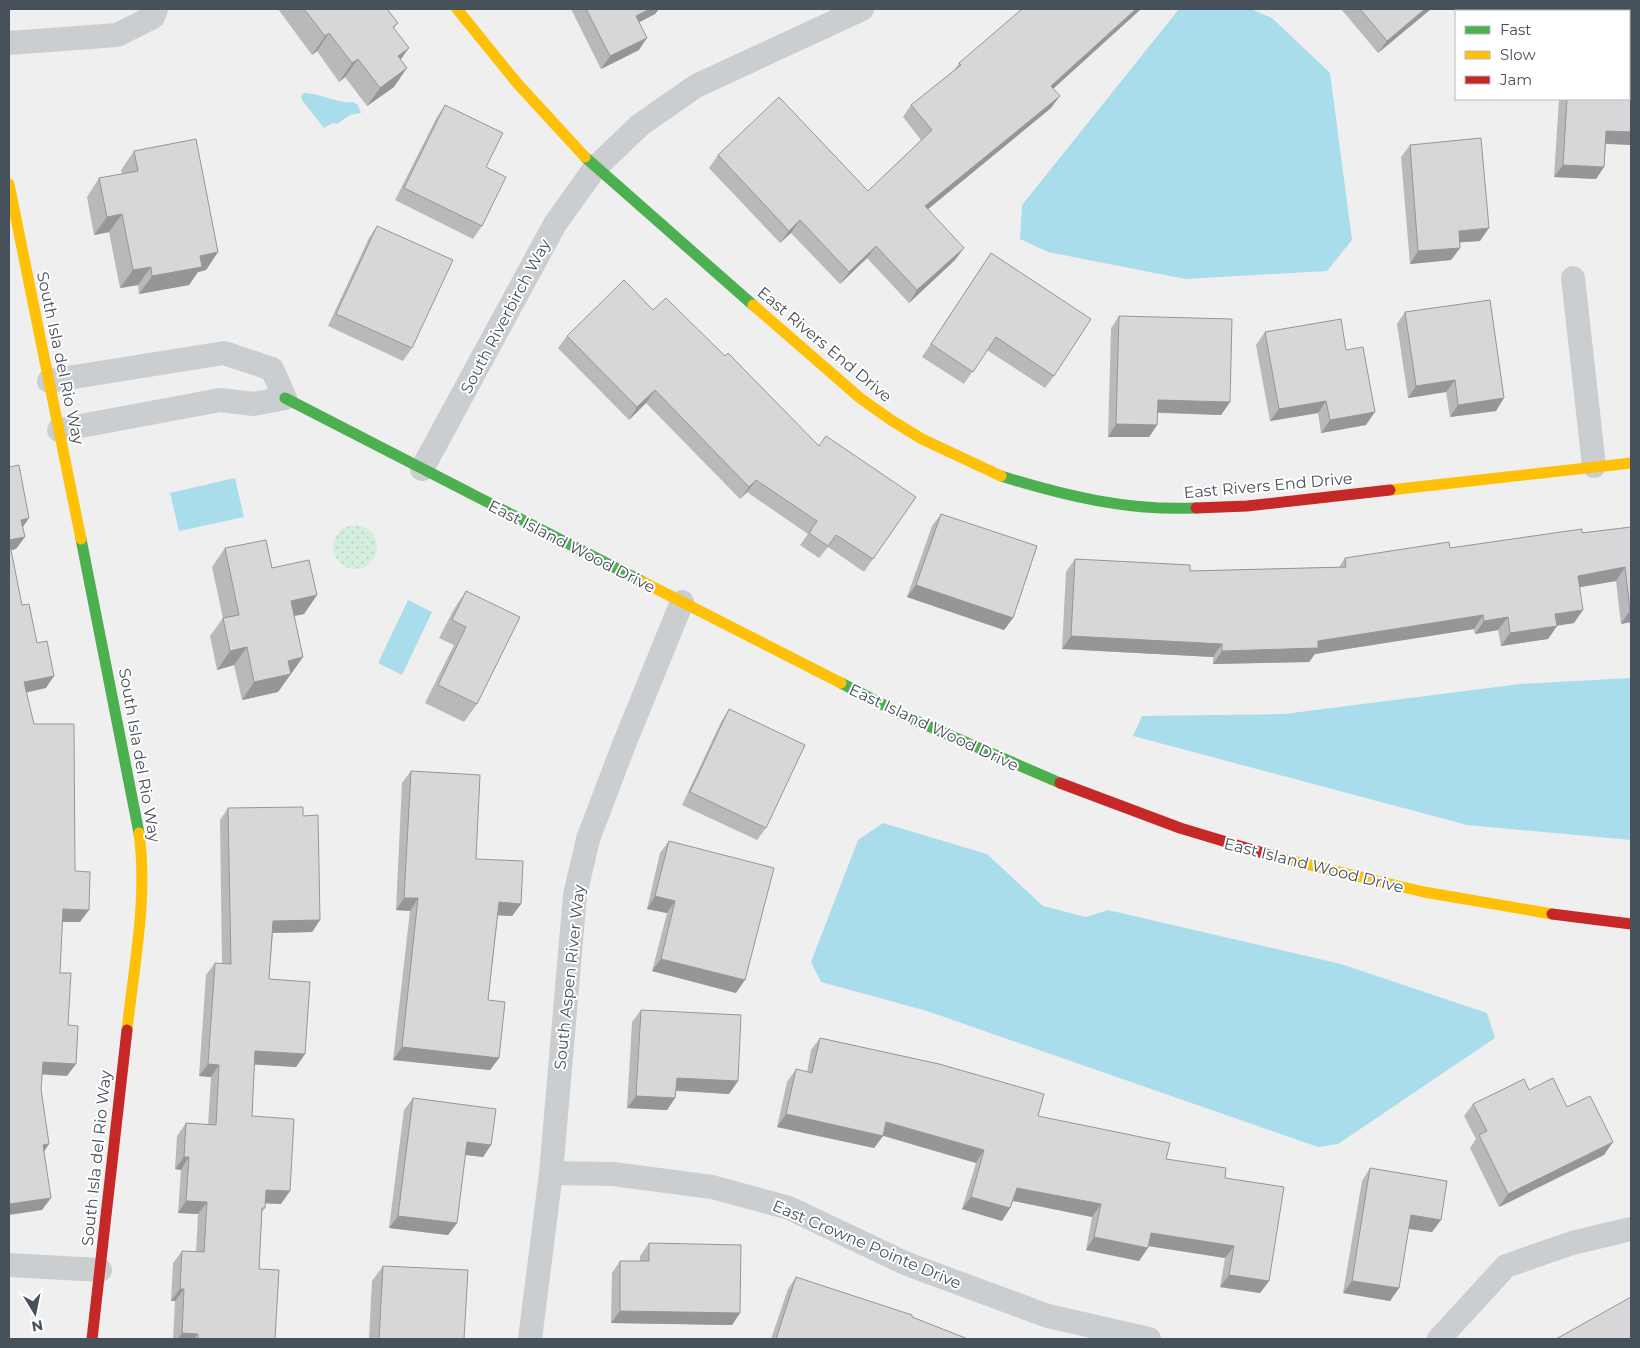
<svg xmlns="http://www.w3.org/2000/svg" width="1640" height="1348" font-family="Montserrat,sans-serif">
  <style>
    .park { fill: url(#park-dots) }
    .water { fill: #a9ddec }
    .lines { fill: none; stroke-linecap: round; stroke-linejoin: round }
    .street { stroke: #cbced0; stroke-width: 24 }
    .fast { stroke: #4caf50; stroke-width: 11 }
    .slow { stroke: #ffc107; stroke-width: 11 }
    .jam { stroke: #c62828; stroke-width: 11 }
    .wall { fill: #b9b9bb }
    .shaded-wall { fill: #969698 }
    .building { fill: #d7d7d9; stroke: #969698 }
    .labels { text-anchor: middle; stroke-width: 4; stroke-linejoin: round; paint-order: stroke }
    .street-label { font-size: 16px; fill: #47515b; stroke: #fff }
  </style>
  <defs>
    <pattern id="park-dots" width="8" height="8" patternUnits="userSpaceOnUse" patternTransform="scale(1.25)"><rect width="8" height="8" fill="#d4eede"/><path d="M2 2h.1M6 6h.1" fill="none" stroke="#b7cec1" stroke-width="1.8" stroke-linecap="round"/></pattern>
  </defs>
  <rect width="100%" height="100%" fill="#f0efef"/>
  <path class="park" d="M333 547a22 22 0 1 1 44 0a22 22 0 1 1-44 0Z"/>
  <path class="water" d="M1179,9h72l21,9 58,55 22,167 -25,31 -142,8 -137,-27 -28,-13 2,-34z
    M304,93c12,-1 39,12 49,9l5,3 3,8 -11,2 -13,9 -4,-1 -9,5 -22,-28 -1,-4z
    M235,478l9,39 -65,14 -9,-38z
    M408,600l24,12 -30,63 -24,-12z
    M1631,678v162l-164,-15 -334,-89 9,-20 142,-2 236,-30z
    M883,823l104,31 56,52 43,11 22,-7 233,54 146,49 8,25 -157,106 -20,3 -391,-136 -106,-29 -10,-20 47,-122z"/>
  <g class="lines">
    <path class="street" d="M9,43l108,-8 36,-18 3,-8
      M1573,278l21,188
      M49,381l175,-28 48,16 13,29 -31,6 -34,-4 -161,30
      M422,469l133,-245 40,-56 45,-43 56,-39 166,-77
      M551,1173l62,1 99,13 77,21 118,56 141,52 101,23
      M9,1265l91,5
      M530,1339l21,-166 24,-278 13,-56 35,-92 59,-145
      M1439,1339l67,-73 66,-23 59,-14"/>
    <path class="fast" d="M585,157l168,148
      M285,398l358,184
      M1001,476c64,20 127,35 195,32
      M81,539l58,294
      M841,683l64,33 155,67"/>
    <path class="slow" d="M457,9l60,74 68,74
      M9,184l72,355
      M753,305l107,93 31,22 31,19 79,37
      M1390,490l241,-27
      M643,582l198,101
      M1276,857l148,35 128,22
      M127,1030c7,-65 21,-132 12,-197"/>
    <path class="jam" d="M1196,508l51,-2 143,-16
      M1060,783l120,45 96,29
      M1552,914l79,10
      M92,1339l35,-309"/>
  </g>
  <path class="wall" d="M278,9h109l11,14 -4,5 7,32 -7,27 -27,19 -22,-29 -6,5 -22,-31 -5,4z
    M571,9h88l-4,5 -16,8v28l-38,19z
    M1141,9l-87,79 -3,20 -123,101 27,51 -46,43 -42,-45 -27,26 -49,-51 -11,10 -71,-75 9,-13 150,36 53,-51 -18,-23 8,-12 43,-34 5,-8z
    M1341,9h90l-53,44z
    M1631,50v95l-25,-1 -2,23 -8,12 -42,-2 5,-78h70z
    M445,105l41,62 -4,59 -9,13 -78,-39 42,-83z
    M1410,145l70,96 -21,1 1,6 -9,12 -41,4 -9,-107z
    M134,151l84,101 -12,18 -8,2 -9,13 -50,9 -1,-9 -18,3 -11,-56 -15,3 -7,-38 12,-19 23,-4 -1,-4z
    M377,226l35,122 -9,13 -75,-35 41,-88z
    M991,253l63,123 -9,12 -58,-38 -23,34 -42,-27z
    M653,310l72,46 94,90 97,51 -52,75 -36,-25 -9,11 -19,-13 8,-11 -61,-42 -7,7 -94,-96 -17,17 -71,-72 9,-12z
    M1405,312l91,99 -46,6 -4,-25 -38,6 -11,-74z
    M1119,316l111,86 -9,13 -63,-2 -1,12 -8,12h-41l3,-109z
    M1265,332l81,18 20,75 -45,8 -3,-20 -48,8 -14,-76z
    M941,514l72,104 -9,12 -97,-33 25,-71z
    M1631,527v95l-10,2 -5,-43 -36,6 -6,36 -17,3 -9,13 -47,7 -3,-16 -23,4 -1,-5 -159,25 -6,8 -96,2v-7l-151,-8 4,-77 9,-13 115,12 149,-4 6,-9 105,-10z
    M225,548l47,20 45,27 -13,19 -10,2 9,41 -25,35 -36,8 -8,-35 -17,5 -7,-34 13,-18 -11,-51z
    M466,591l11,113 -13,18 -39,-19 29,-58 -15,-7 15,-29z
    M729,709l37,119 -9,12 -75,-35 39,-83z
    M411,771l65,88 45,45 -9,12 -14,-1 -10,85 11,58 -9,12 -97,-10 17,-149 -14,-1 6,-127z
    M228,808l75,8 17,104 -8,12 -39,1 -4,46 36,75 -9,13 -42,-3 -2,52 29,88 -16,-1v5l-3,4 -3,57 16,70h-102l2,-38h-4l2,-38 9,-12 14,1 2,-38 -20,-1 3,-43 -6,-1 2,-33 9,-13 22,2 3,-48 -12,-1 7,-101 9,-12h7l-2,-143z
    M669,841l67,152 -84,-22 15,-58 -20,-4 13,-56z
    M641,1010l97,71 -9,13 -53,-3 -1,7 -8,12 -40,-2 5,-86z
    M820,1038l218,78 128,43 59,19 44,103 -9,12 -40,-6 5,-29 -77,-12 -9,15 -53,-11 6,-33 -79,-16 -3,7 -8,13 -40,-12 14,-46 -93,-27 -9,12 -97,-21 10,-45 9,-13 11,3 4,-22z
    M1529,1090l38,17 37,48 -105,52 -29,-59 6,-9 -12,-23 9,-12z
    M413,1098l78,47 -8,12 -18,-2 -8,68 -9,12 -59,-7 15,-118z
    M1370,1168l62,64 -23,-3 -10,59 -9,13 -47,-8 19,-112z
    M649,1243l91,70 -8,12 -121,-2 1,-50 8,-12h20v-5z
    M383,1266l81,73h-95l3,-58z
    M796,1277l116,40 56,22h-197l17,-50z"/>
  <path class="shaded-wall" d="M650,9h9l-4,5 -27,14 8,-12z
    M1136,9h5l-98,89 8,-12z
    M1425,9h6l-53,44 9,-12z
    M329,33l-12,18 -5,4 13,-19z
    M647,38l-8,12 -38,19 9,-13z
    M409,48l-13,18 2,-10z
    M358,59l-13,18 -6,5 13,-19z
    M407,68l-13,19 -27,19 13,-18z
    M1060,96l-9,12 -135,111 9,-13z
    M1606,131l25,1v13l-33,-2z
    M1563,165l41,2 -8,12 -42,-2z
    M122,214l-13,18 -15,3 13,-18z
    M800,220l-9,13 -11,10 9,-12z
    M1489,228l-9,13 -30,2 9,-12z
    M876,246l-9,12 -27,26 9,-12z
    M964,248l-9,12 -46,43 8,-13z
    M1460,248l-9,12 -41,4 8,-13z
    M218,252l-12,18 -8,2 -9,13 -50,9 13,-18 48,-20z
    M151,267l-13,18 -18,3 13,-18z
    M1455,380l-9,12 -38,6 8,-12z
    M655,390l-9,13 -17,17 8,-13z
    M1504,398l-8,13 -46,6 8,-12z
    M1158,400l72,2 -9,13 -72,-3z
    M1326,401l-8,12 -48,8 9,-12z
    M1375,412l-9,13 -45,8 9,-13z
    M1116,424l41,1 -8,12h-41z
    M756,480l-9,12 -7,7 9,-12z
    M29,518l-8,12v-10z
    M25,537l-9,12 -7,2v-11z
    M1625,567l-9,14 -47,8 9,-13z
    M916,585l97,33 -9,12 -97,-33z
    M317,595l-13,19 -26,5 13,-18z
    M1583,610l-9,13 -28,4 9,-13z
    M1630,610h1v12l-10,2z
    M1483,615l-9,14 -159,25 -6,8 -96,2 9,-13 96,-10z
    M1508,617l-10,13 -23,4 9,-13z
    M1557,626l-9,13 -47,7 9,-13z
    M1071,636l151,8 -9,13 -151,-8z
    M247,647l-13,18 -17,5 13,-19z
    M303,657l-25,35 -36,8 12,-18 34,-21z
    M54,676l-8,12 -30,7 8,-13z
    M655,896l20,5 -8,12 -20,-4z
    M404,898h14l-8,13 -14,-1z
    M499,902l22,2 -9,12 -21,-1z
    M63,909l26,1 -9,12h-26z
    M320,920l-8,12 -47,1 8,-12z
    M661,959l84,21 -9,13 -84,-22z
    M402,1047l97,11 -9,12 -97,-10z
    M255,1051l50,3 -9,13 -50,-3z
    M43,1062l33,2 -9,12 -32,-2z
    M208,1064l11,1 -8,12 -12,-1z
    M677,1078l61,3 -9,13 -61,-4z
    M636,1096l39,2 -8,12 -40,-2z
    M786,1114l97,22 -9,12 -97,-21z
    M886,1122l98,28 -8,13 -98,-29z
    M467,1142l24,3 -8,12 -25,-3z
    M1613,1142l-9,13 -105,52 9,-13z
    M49,1144l-8,12 2,-11z
    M184,1157h5l-8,13 -6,-1z
    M1017,1188l84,16 -9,13 -84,-17z
    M266,1190l24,1 -9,13 -24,-1z
    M971,1197l39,11 -8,13 -40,-12z
    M51,1198l-9,12 -33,5v-11z
    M186,1201l21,1 -9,12 -20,-1z
    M1411,1215l30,5 -9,12 -29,-4z
    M398,1216l59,7 -9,12 -59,-7z
    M1151,1233l83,13 -9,12 -83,-13z
    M1094,1237l54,11 -9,13 -53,-11z
    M1229,1275l40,6 -9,12 -40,-6z
    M1352,1281l47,7 -9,13 -47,-8z
    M180,1289h4l-9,12h-4z
    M620,1311l120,2 -8,12 -121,-2z
    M182,1333l16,1 -4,5h-16z"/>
  <path class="building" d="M304,9h83l11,14 -5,4 16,21 -11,8 9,12 -27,20 -22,-29 -6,4 -23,-30 -4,3z
    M586,9h64l-14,7 11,22 -37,18z
    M1022,9h114l-85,77 9,10 -135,110 39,42 -47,42 -41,-44 -27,26 -49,-52 -11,11 -71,-76 61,-58 89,94 64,-61 -21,-25 50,-40 -2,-2z
    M1360,9h65l-38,32z
    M1629,50h2v82l-25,-1 -2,36 -41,-2 4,-66h62z
    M445,105l58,28 -17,34 20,10 -24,49 -78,-38z
    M1481,138l8,90 -30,3 1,17 -42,3 -8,-106z
    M196,139l22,113 -18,4 2,11 -50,9 -1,-9 -18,3 -11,-56 -15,3 -8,-39 39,-7 -4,-20z
    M377,226l76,34 -41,88 -76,-34z
    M991,253l100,66 -37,57 -58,-39 -23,35 -42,-28z
    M624,280l29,30 13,-12 59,58 3,-3 91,93 7,-10 90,61 -43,62 -37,-24 -8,11 -19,-13 8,-12 -61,-41 -7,7 -94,-97 -18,17 -70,-71z
    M1490,300l14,98 -46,7 -3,-25 -39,6 -11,-74z
    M1119,316l113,3 -2,83 -72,-2 -1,25 -41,-1z
    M1341,319l5,31 17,-3 12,65 -45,8 -4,-19 -47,8 -14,-77z
    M19,465l10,53 -8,2 4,17 -16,3v-73z
    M941,514l96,32 -24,72 -97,-33z
    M1631,527v83h-1l-5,-43 -47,9 5,34 -28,4 2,12 -47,7 -2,-16 -24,4 -1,-6 -165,26v7l-96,3v-7l-151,-8 4,-77 115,6v6l156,-4 -1,-9 104,-16 1,6 132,-19v4z
    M9,540l13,65 7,-1 8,39 10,-2 7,35 -30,6 10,42h40l1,147 15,1 -1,38 -26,-1 -3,64h11l-3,52 10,1 -2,38 -33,-2 -2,27 8,55 -6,1 8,53 -42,6z
    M266,540l6,28 37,-8 8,35 -26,6 12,56 -15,4 3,13 -37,8 -7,-35 -17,4 -7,-33 16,-3 -14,-67z
    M466,591l54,26 -43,87 -39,-19 28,-58 -14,-7z
    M729,709l76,36 -39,83 -76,-36z
    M411,771l69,4 -4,84 47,2 -2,43 -22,-2 -11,98 17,2 -6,56 -97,-11 16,-149h-14z
    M303,807v9l15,-1 2,105 -47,1 -4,58 41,3 -5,72 -50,-3 -3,65 42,3 -4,72 -24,-1 -1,18h-3l-3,61 20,1 -4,69h-77v-5l-16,-1 2,-44h-4l2,-38 22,1 3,-50 -21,-1 3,-44h-5l2,-34 30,2 3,-60 -11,-1 7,-101 16,1 -3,-156z
    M669,841l105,27 -29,112 -84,-21 14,-58 -20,-5z
    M641,1010l100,5 -3,66 -61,-3 -2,20 -39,-2z
    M820,1038l119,26 105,30 -6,22 132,27 -4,16 60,9 -1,10 59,9 -15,94 -40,-6 5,-29 -83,-13 -3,15 -54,-11 7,-33 -84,-16 -7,20 -39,-11 13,-47 -98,-28 -3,14 -97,-22 10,-45 16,4z
    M1553,1078l14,29 23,-11 23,46 -105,52 -29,-59 8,-4 -14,-27 51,-25 5,11z
    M413,1098l83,11 -5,36 -24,-3 -10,81 -59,-7z
    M1370,1168l77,13 -6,39 -30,-5 -12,73 -47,-7z
    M649,1243l92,2 -1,68 -120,-2v-50h29z
    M383,1266l85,4 -4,69h-85z
    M796,1277l116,38v2l56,22h-192z
    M1631,1297v42h-75z"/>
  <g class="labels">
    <g class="street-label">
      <text transform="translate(505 316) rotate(-62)" y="6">South Riverbirch Way</text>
      <text transform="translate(825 344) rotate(40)" y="6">East Rivers End Drive</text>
      <text transform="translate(61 358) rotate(78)" y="6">South Isla del Rio Way</text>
      <text transform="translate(1268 485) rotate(-5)" y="6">East Rivers End Drive</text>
      <text transform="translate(572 546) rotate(27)" y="6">East Island Wood Drive</text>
      <text transform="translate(934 727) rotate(25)" y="6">East Island Wood Drive</text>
      <text transform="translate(140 755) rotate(80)" y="6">South Isla del Rio Way</text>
      <text transform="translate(1314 865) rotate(14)" y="6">East Island Wood Drive</text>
      <text transform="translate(569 977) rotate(-84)" y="6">South Aspen River Way</text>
      <text transform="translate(96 1158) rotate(-84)" y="6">South Isla del Rio Way</text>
      <text transform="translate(867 1244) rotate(23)" y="6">East Crowne Pointe Drive</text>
    </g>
  </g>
  <rect width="1640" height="1348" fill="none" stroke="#47515b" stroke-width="20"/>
  <rect x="1455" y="10" width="175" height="90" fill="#ffffff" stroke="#b5b9bd"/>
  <rect x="1465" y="26" width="25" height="8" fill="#4caf50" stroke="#b5b9bd"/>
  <text x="1500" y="35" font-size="15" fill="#47515b">Fast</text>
  <rect x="1465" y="51" width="25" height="8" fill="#ffc107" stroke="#b5b9bd"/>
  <text x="1500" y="60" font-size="15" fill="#47515b">Slow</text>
  <rect x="1465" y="76" width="25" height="8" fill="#c62828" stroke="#b5b9bd"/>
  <text x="1500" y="85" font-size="15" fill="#47515b">Jam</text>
  <g transform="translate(35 1313) rotate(170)" stroke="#ffffff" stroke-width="4" paint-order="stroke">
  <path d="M0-4L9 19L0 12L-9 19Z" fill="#47515b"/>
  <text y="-8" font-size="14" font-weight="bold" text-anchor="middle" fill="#47515b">N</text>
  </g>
</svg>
